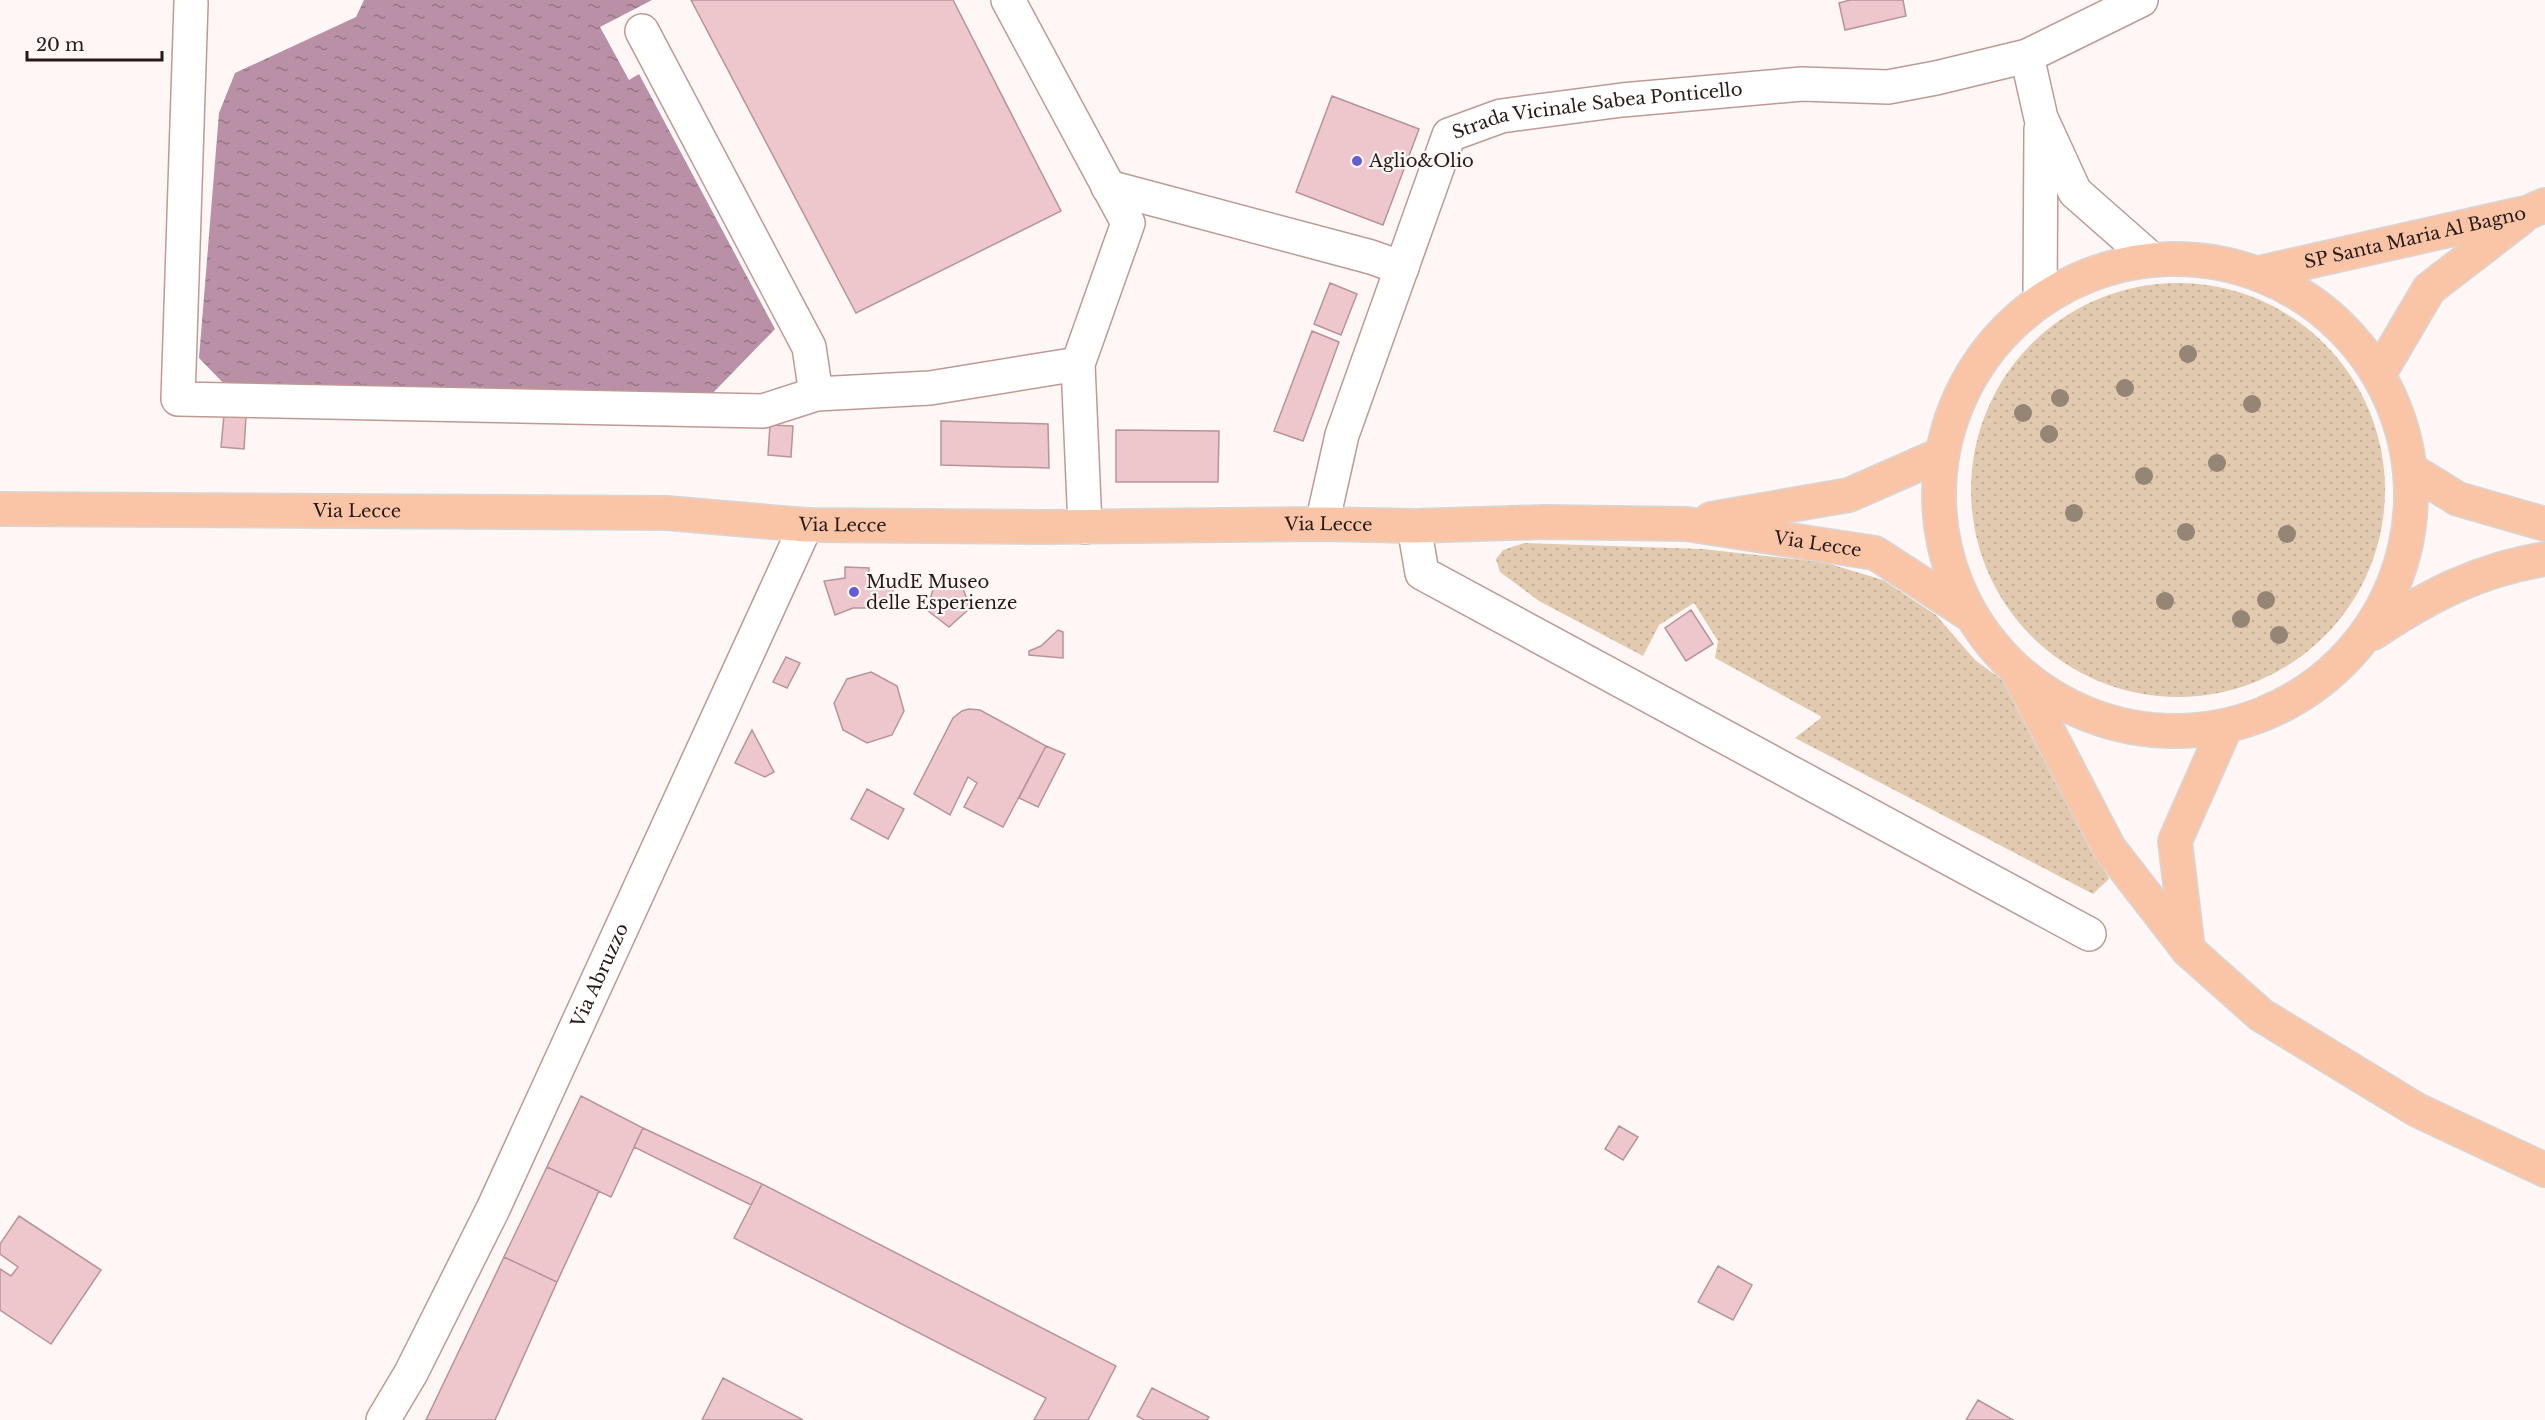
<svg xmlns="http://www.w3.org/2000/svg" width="2545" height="1420" font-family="'Libre Baskerville',serif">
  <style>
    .grass { fill: url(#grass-dots) }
    .water { fill: url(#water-ripples) }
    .building { fill: #eec7cd; stroke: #b8939a; stroke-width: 1.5 }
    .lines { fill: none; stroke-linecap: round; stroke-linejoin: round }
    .minor-casing { stroke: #be9a94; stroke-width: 36 }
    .major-casing { stroke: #d8d6d5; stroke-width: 36 }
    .minor { stroke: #fff; stroke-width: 33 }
    .major { stroke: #fac5a7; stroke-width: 33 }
    .tree { fill: #948575 }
    .poi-dot { fill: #615ed6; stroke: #fff7f6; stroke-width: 2 }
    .labels { text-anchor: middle; stroke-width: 4.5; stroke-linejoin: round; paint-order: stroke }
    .street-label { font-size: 18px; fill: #281a18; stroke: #fff7f6 }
    .poi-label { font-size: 18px; fill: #281a18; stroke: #fff7f6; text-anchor: start }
  </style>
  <defs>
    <pattern id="grass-dots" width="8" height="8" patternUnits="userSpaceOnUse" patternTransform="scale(1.5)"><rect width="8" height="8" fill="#e1caaf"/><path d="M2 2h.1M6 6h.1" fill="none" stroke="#c1ad96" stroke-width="1.8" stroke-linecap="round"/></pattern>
    <pattern id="water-ripples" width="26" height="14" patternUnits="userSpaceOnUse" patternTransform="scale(1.5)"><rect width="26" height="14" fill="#b990a6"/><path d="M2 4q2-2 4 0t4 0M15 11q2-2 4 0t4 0" fill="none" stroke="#967586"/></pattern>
  </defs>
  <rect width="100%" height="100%" fill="#fff7f6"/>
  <path class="grass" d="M1971 490a207 207 0 1 1 414 0a207 207 0 1 1-414 0Z
    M1524,543l178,6 121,13 60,18 53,35 39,45 34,25 49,82 51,112 -16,15 -298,-156 27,-21 -107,-59 3,-17 -24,-38 -35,22 -16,31 -104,-55 -39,-29 -4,-13 7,-9z"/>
  <path class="water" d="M364,0h288l-52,27 29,53 10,-6 136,255 -68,70 -477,-9 -31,-32 20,-245 16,-40 121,-56z"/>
  <path class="building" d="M691,0h262l108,211 -205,102z
    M1850,0h53l3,16 -61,14 -6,-27z
    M1332,96l87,33 -36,96 -87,-33z
    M1330,283l27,11 -16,41 -27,-11z
    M1312,331l27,11 -36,99 -29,-10z
    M224,415l22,2 -2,32 -23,-2z
    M941,421l107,3 1,44 -108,-3z
    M770,425l23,1 -2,31 -23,-2z
    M1116,430l103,1 -1,51h-102z
    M845,567l24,1 -1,19 25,2 -3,19h-37l-18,7 -11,-34 21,-3z
    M961,583l9,25 -21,19 -22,-17 7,-24z
    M1691,610l22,34 -27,17 -21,-33z
    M1058,630l5,2v26l-34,-3v-4l12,-5z
    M786,657l14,6 -13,25 -14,-6z
    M871,672l26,14 7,25 -12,24 -25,8 -24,-13 -9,-27 13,-24z
    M969,709l11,1 66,36 -43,81 -39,-20 13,-24 -9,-6 -18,38 -36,-21 39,-76 9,-7z
    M752,730l22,42 -9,5 -30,-14z
    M1046,746l19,8 -27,53 -19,-9z
    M867,789l37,20 -16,30 -37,-20z
    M581,1096l62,32 -32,69 -64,-30z
    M1619,1126l19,11 -15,23 -18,-11z
    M643,1128l119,56 -11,21 -117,-58z
    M547,1167l52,24 -42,91 -53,-25z
    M762,1184l354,182 -28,54h-54l12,-22 -312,-160z
    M19,1216l82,54 -50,74 -51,-34v-41l11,7 7,-9 -18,-13v-10z
    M504,1257l53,25 -62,138h-69z
    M1718,1266l34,19 -19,35 -35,-18z
    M723,1378l80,42h-101z
    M1152,1388l57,29 -2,3h-63l-7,-4z
    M1978,1400l35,20h-47z"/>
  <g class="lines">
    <defs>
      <g id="minor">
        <path d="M1008,0l120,223 -50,141 7,163"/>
        <path d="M191,3l-13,396 585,12 53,-17 114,-6 148,-24"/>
        <path d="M642,31l167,316 7,47"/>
        <path d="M2027,56l14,62 34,74 76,67"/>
        <path d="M1108,187l263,70 31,11"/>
        <path d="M2040,298l1,-169"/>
        <path id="s1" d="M1322,524l20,-89 107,-300 52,-19 121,-16 180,-16 86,3 48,-9 91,-22 114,-56"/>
        <path d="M1414,526l8,47 667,361"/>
        <path id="s2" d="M383,1420l28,-47 82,-164 313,-684"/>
      </g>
      <g id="major">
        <circle cx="2175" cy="495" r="236"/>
        <path id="s3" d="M2259,273l270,-61 16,-7"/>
        <path d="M2379,374l50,-85 92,-71"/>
        <path d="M2411,470l47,29 87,25"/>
        <path id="s4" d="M0,509l667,4 139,12 236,2 280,-3 92,2 131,-4 141,2 189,29 94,61"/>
        <path d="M1711,519l138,-24 91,-40"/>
        <path d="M2373,633c55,-37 105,-63 172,-74"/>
        <path d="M2019,675l90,173 79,102 73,65 156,95 128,60"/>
        <path d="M2188,950l-13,-109 50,-113"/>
      </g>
    </defs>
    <use href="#minor" class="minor-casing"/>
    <use href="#major" class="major-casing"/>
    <use href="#minor" class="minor"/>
    <use href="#major" class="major"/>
  </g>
  <g class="tree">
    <circle cx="2188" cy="354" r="9"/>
    <circle cx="2125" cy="388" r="9"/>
    <circle cx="2060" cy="398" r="9"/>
    <circle cx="2252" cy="404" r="9"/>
    <circle cx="2023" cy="413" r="9"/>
    <circle cx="2049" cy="434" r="9"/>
    <circle cx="2217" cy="463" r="9"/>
    <circle cx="2144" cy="476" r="9"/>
    <circle cx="2074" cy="513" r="9"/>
    <circle cx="2186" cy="532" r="9"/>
    <circle cx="2287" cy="534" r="9"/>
    <circle cx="2266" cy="600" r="9"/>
    <circle cx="2165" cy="601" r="9"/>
    <circle cx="2241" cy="619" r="9"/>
    <circle cx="2279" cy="635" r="9"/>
  </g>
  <g class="poi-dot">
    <circle cx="1357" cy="161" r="6"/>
    <circle cx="854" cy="592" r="6"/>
  </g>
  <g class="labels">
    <g class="street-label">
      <text dy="6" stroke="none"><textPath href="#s1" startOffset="561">Strada Vicinale Sabea Ponticello</textPath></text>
      <text dy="6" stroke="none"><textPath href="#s3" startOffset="160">SP Santa Maria Al Bagno</textPath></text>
      <text dy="6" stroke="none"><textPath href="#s4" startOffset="357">Via Lecce</textPath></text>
      <text dy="6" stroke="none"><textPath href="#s4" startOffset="843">Via Lecce</textPath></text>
      <text dy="6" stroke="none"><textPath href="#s4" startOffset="1329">Via Lecce</textPath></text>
      <text dy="6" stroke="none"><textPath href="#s4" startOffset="1820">Via Lecce</textPath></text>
      <text dy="6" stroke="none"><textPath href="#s2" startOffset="495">Via Abruzzo</textPath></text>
    </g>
    <g class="poi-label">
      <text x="1369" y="167">Aglio&amp;Olio</text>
      <text x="866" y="588">MudE Museo<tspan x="866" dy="21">delle Esperienze</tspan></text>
    </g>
  </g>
  <path d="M27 51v9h135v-9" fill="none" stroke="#281a18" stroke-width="3"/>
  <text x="36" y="51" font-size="18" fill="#281a18" stroke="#fff7f6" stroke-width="4.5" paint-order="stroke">20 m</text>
</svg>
